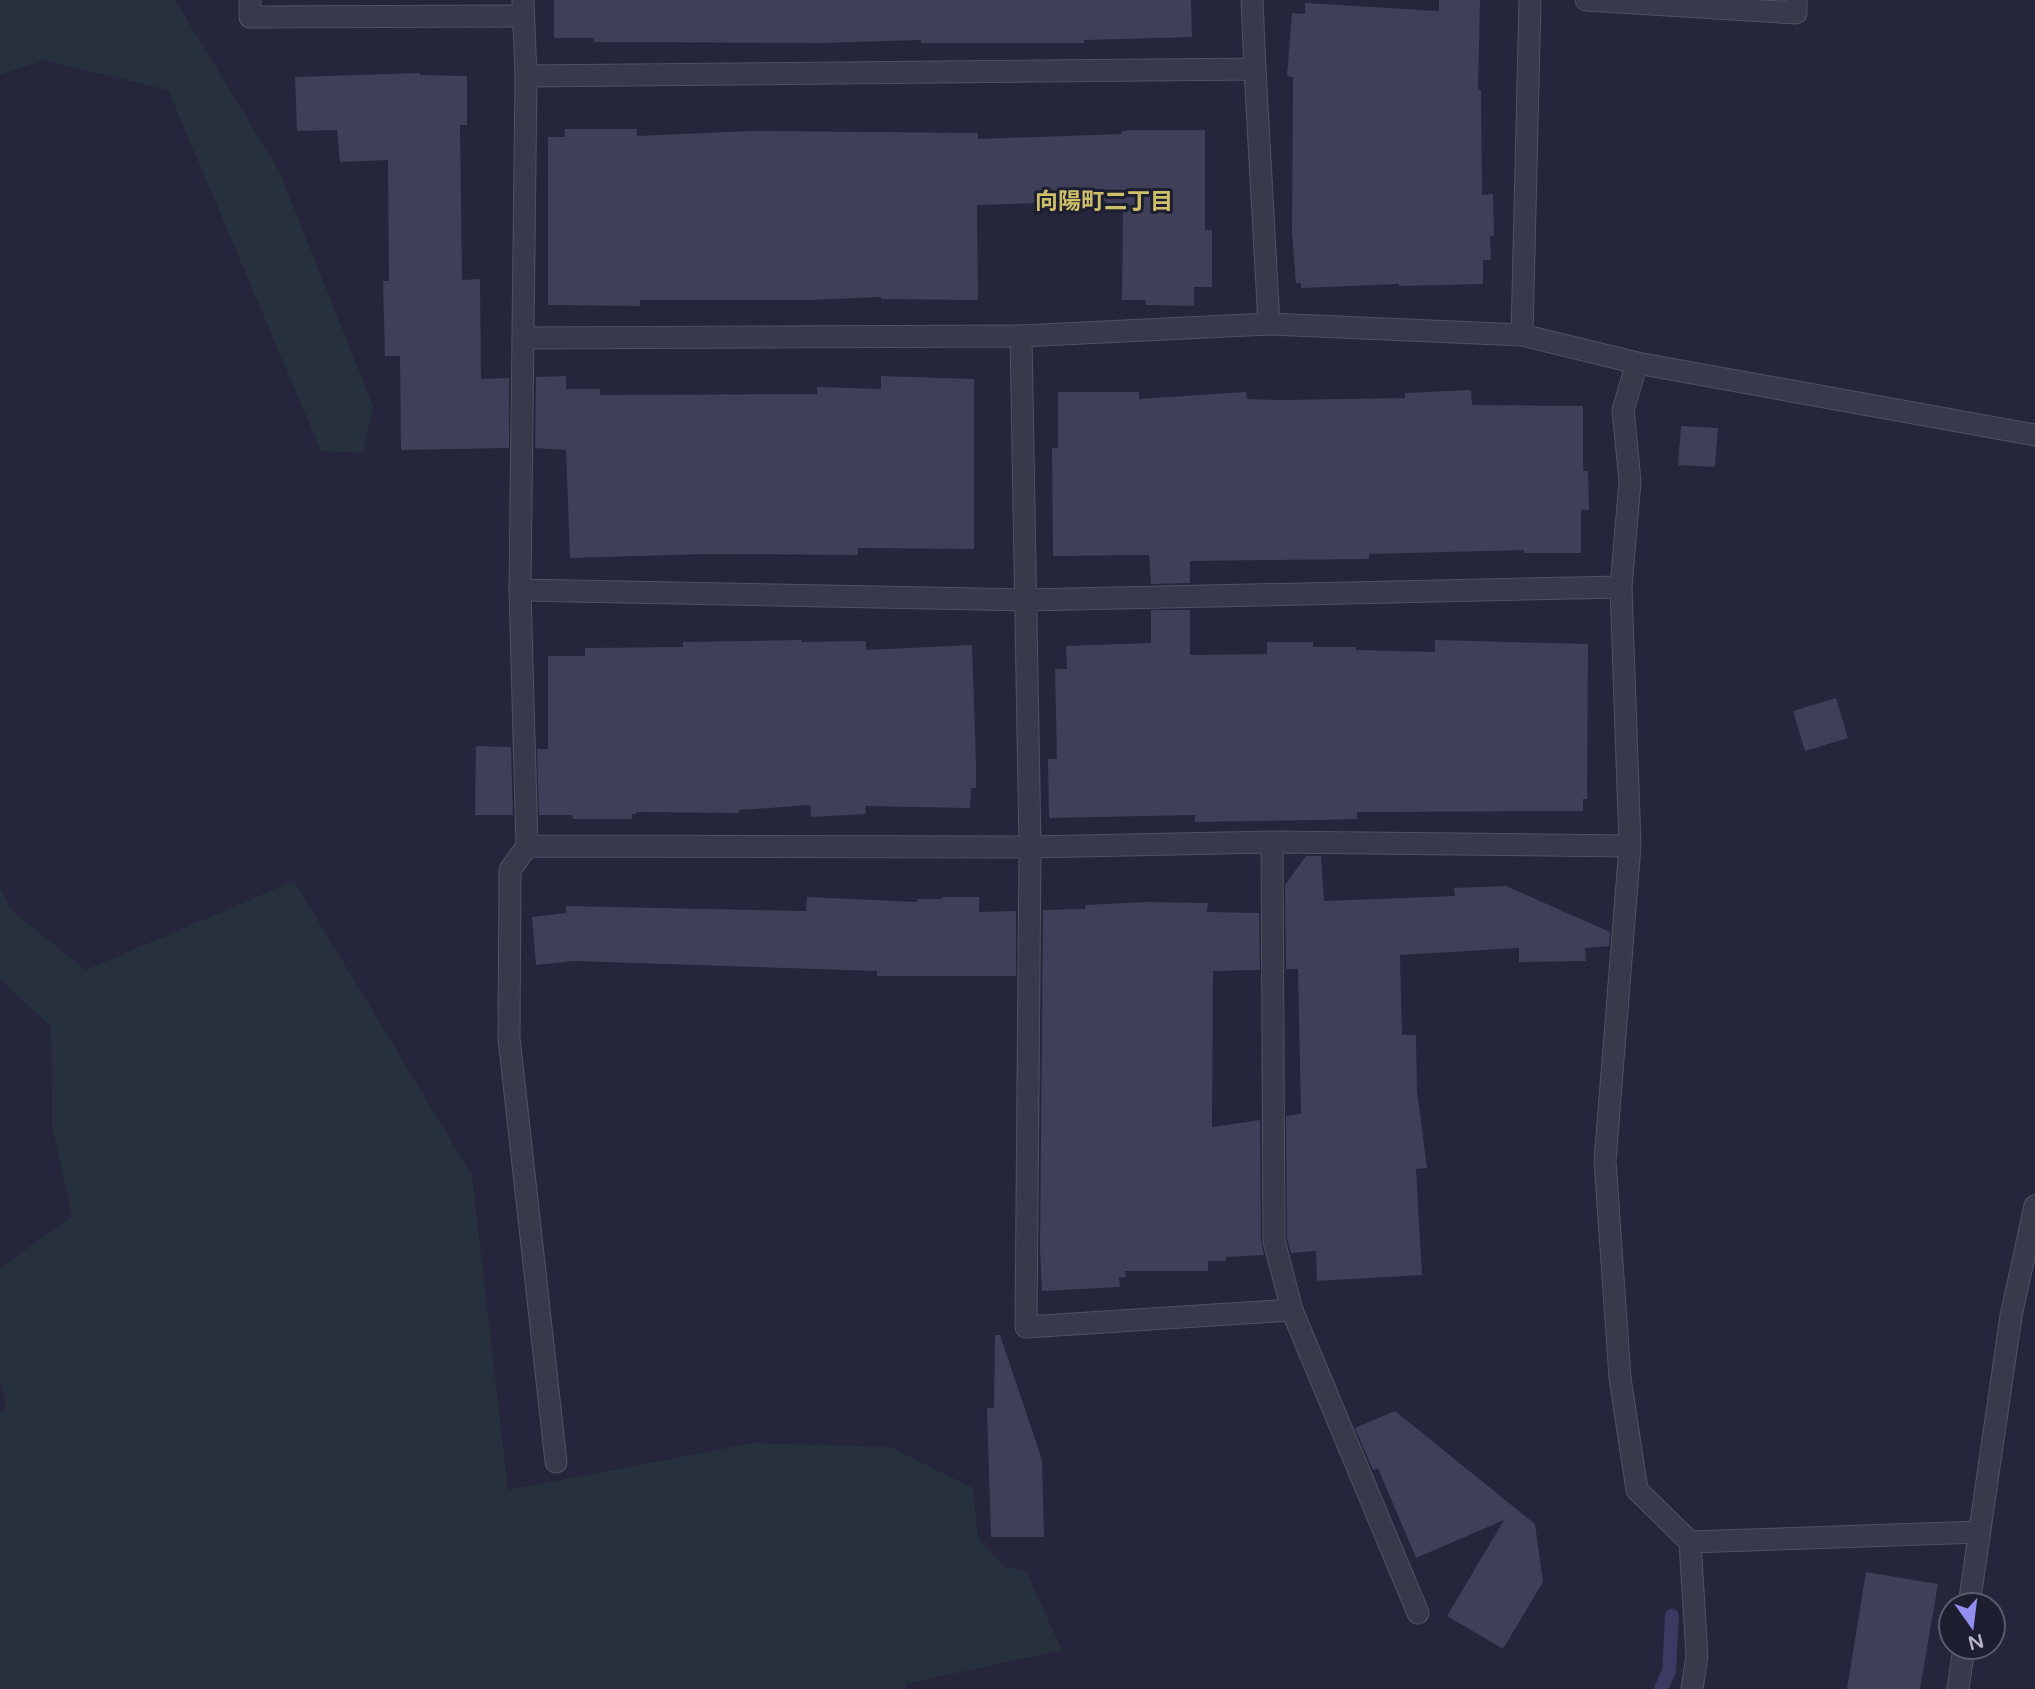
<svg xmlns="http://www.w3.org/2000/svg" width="2035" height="1689" font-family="'Varela Round','Noto Sans JP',sans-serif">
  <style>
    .green { fill: #27313d }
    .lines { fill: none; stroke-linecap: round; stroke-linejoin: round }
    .stream { stroke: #3a3a62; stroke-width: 14 }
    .building { fill: #3f3f59 }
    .minor-casing { stroke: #515164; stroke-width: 23 }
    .minor { stroke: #39394c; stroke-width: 21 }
    .labels { text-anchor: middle; stroke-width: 6; stroke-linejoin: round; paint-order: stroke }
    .neighbourhood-label { font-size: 23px; font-weight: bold; fill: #cebf69; stroke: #1e1e31 }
  </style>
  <rect width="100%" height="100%" fill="#25253c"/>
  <path class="green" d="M0,0h175l103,169 95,237 -10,47 -42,-2 -153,-361 -124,-30 -44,15z
    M294,881l178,294 36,315 246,-47 136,4 83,41 5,49 26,30 22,4 36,79 -157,34 3,5h-908v-277l6,-4 -6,-29v-111l72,-52 -20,-91 -1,-98 -51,-48v-91l12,23 74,59z"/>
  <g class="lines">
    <path class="stream" d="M1661,1689l8,-18 3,-55"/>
  </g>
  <path class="building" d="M554,0h637l1,37 -108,3 1,3h-164v-3l-101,3 -226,-1v-4h-40z
    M1439,0h41l-2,90h3l1,105 11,-1 1,42h-4l1,24h-8v24l-84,2v-2l-98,4v-5h-5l-4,-50 1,-156 -6,-1 5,-63 13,1v-11l134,8z
    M420,73v2l47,1v49h-7l2,155 18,-1 1,100 28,-1v70l-108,2 -1,-94h-15l-2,-75h6l-1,-121 -48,2 -3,-32 -40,1 -2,-54z
    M565,129h72v7l114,-5 227,2v6l143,-5v-2l6,-2h78v100h7v57h-18v19l-48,-1v-5h-24l1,-93h-17v-6l-129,4 1,95 -97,-1v-2l-75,3h-166v6l-92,-1v-168h17z
    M566,376v13h34v6l217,-1v-7l64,2v-13l93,3v170l-116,-1v7l-150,-1 -138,4 -4,-108 -31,-2 1,-71z
    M1471,390l1,15 111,1v65h5l1,39h-8v43h-57v-3l-155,4v5l-179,2v22l-39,1 -2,-29 -96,1 -1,-108h6v-56h81v7l107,-7 1,7 34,1 124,-2v-5z
    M1681,426l37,2 -3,39 -37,-2z
    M1151,610h39v45l77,-1v-12h46v5h43v3l79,2v-12l153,4 -1,155h-4v12l-226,1v7l-38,1 -124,2v-7l-146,3 -1,-59h9l-2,-90h12l-1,-23 85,-3z
    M801,640v2l65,-1v9l106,-5 4,118v25h-5l-1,20 -105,-2 1,8 -55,3 -1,-12 -71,5v3l-103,-1v2h-4v5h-59l-1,-4h-33l-2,-66h11v-93h37v-8l98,-1v-5z
    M1836,698l12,40 -43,13 -12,-40z
    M476,746l35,1 2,68h-38z
    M1306,856h15l3,45 131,-5 -1,-8 52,-2 104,46 -1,14 -24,2 1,13 -67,1v-14l-119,7 2,80h14l1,56 10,77 -11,1 6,106 -105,6 -1,-30 -25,2 -4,-14 -1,-123 15,-2 -3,-145h-12l-1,-84z
    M807,897l110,5v-3h25v-2h37v15l37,-1v65h-139v-5l-303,-10 -38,4 -4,-48 34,-4v-7l240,5z
    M1147,902l61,1 -1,9 52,1 1,57 -47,1 -1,156 48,-7 1,121 3,14 -38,2v4h-18v10h-83l1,6 -7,1 1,9 -78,4 -2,-42 3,-339 42,-1v-4z
    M995,1335h5l42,125 2,77h-53l-4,-129h7z
    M1395,1411l140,113 8,58 -40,67 -56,-33 57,-96 -88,38 -38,-90 -5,2 -18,-42z
    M1866,1572l72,12 -18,105h-73z"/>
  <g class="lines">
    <defs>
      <path id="minor" d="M250,0v17l273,-1
        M523,0l3,76 -6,514 7,256 -17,24 -1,168 47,424
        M1252,0l3,69
        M1586,0l210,13v-13
        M526,76l729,-7 14,255
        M1522,335l8,-335
        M1021,336l9,511 -4,480 266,-17
        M523,338l498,-2 248,-12 253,11 115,28 398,72
        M1637,363l-14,47 7,71 -9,106 9,259 -25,315 15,217 17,112 53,52 7,114 -5,33
        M520,590l506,10 595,-13
        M1272,842l2,399 18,69 126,303
        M527,846l503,1 242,-5 358,4
        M1690,1542l290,-10
        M1969,1605l42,-289 24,-110
        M1958,1689l6,-42"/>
    </defs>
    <use href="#minor" class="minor-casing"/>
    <use href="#minor" class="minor"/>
  </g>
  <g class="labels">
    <g class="neighbourhood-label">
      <text x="1104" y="209">向陽町二丁目</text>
    </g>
  </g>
  <g transform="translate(1972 1626) rotate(166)"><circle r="33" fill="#1e1e31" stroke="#5a5a6d" stroke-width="2"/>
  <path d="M0-5L12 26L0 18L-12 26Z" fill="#938ff1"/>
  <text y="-10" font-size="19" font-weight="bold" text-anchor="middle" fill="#b5b4c7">N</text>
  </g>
</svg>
